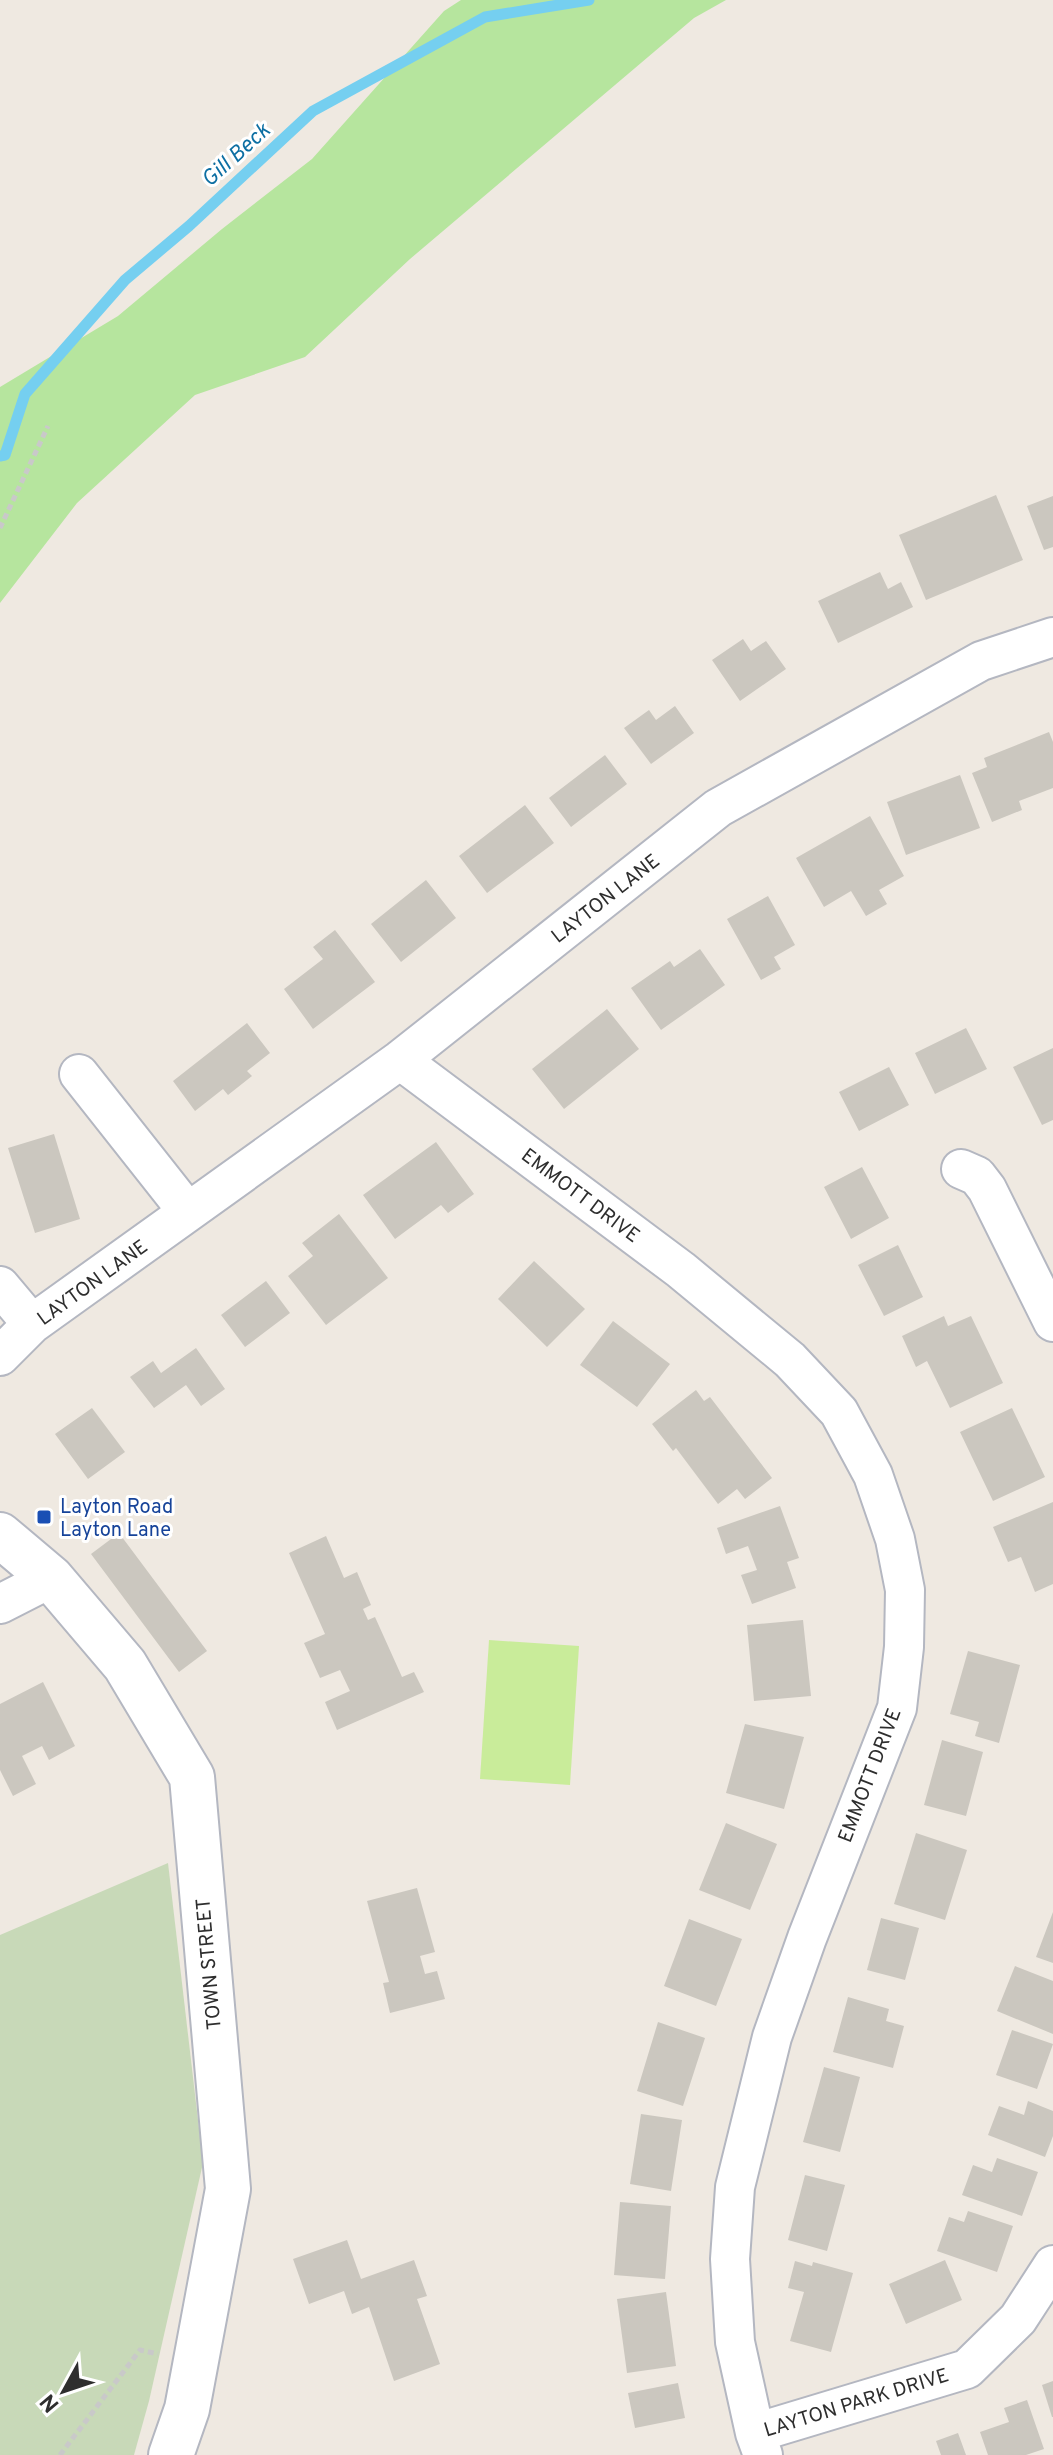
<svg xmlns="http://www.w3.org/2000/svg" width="1053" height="2455" font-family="Overpass,sans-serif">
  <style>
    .green { fill: #b6e59e }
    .cemetery { fill: #c8d9b8 }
    .pitch { fill: #c9ec9a }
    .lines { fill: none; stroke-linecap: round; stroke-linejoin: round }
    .stream { stroke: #75cff0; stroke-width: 11 }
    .building { fill: #cbc7bf }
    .street-casing { stroke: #b4b7c1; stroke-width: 42 }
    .secondary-casing { stroke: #b4b7c1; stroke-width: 48 }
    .path { stroke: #c9c9c9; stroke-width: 5; stroke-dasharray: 6 4; stroke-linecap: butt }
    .street { stroke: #fff; stroke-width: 38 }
    .secondary { stroke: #fff; stroke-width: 44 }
    .transit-dot { fill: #1a4fb4; stroke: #fff; stroke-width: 3 }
    .labels { text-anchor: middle; stroke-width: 6; stroke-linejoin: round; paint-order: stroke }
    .street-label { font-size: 20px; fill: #2e2e2e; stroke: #fff }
    .transit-label { font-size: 20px; fill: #164399; stroke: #fff; text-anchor: start }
    .water-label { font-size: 22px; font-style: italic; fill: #0d6fa3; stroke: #fff }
  </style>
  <rect width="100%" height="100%" fill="#efe9e1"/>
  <path class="green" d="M461,0h265l-32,18 -284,241 -105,98 -110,38 -118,108 -77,100v-216l118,-71 104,-87 90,-70 132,-148z"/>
  <path class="cemetery" d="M168,1863l35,300 -54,238 -15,54h-134v-520z"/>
  <path class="pitch" d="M489,1640l90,6 -9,139 -90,-6z"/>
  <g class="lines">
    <path class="stream" d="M0,456l5,-1 20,-61 100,-114 64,-54 124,-115 172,-94 104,-17"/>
  </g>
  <path class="building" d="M996,495l27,65 -97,40 -27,-65z
    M1053,496v51l-9,3 -17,-44z
    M880,572l8,17 13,-7 12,25 -75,36 -20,-42z
    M743,639l8,12 15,-10 20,28 -46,32 -28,-41z
    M675,706l19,27 -43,31 -27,-36 25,-18 7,10z
    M1049,732l4,10v46l-34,13 3,9 -30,12 -20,-49 15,-6 -3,-9z
    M605,755l22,29 -56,43 -22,-29z
    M960,775l20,53 -74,27 -19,-53z
    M525,805l29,38 -67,50 -28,-37z
    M870,816l34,60 -25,14 8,14 -21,12 -15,-25 -27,16 -28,-49z
    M426,880l30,38 -55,44 -30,-38z
    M768,896l27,49 -21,12 7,12 -20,11 -34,-61z
    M335,930l40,52 -62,47 -29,-40 39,-30 -10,-12z
    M700,949l25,36 -64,45 -30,-42 39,-27 4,6z
    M607,1009l32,40 -75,60 -32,-40z
    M247,1023l23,30 -23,18 5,5 -24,19 -5,-6 -28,22 -22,-30z
    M966,1028l21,41 -52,25 -20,-41z
    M1053,1048v72l-11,5 -29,-58z
    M889,1067l20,38 -50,26 -20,-39z
    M54,1134l26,85 -45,14 -27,-85z
    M436,1142l38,52 -26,19 -7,-8 -46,34 -32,-44z
    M862,1167l27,51 -38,21 -27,-52z
    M339,1214l49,64 -62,47 -38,-49 25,-20 -11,-13z
    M898,1245l25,52 -39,19 -26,-51z
    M534,1261l51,48 -38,38 -49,-48z
    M266,1281l24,32 -45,34 -24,-32z
    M944,1316l4,10 23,-10 32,67 -53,25 -23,-47 -11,6 -14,-31z
    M613,1321l57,43 -33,43 -57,-42z
    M196,1348l29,41 -24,17 -15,-21 -32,23 -24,-31 23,-16 8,12z
    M696,1390l8,11 6,-4 62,81 -27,21 -8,-10 -19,15 -42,-56 -3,3 -21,-27z
    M92,1408l33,44 -37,27 -33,-45z
    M1012,1408l33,69 -52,24 -33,-69z
    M1053,1502v82l-18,8 -14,-35 -13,5 -15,-35z
    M780,1506l19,52 -12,4 9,26 -44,16 -11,-29 16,-5 -9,-24 -22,8 -9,-26z
    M119,1533l88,118 -28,21 -88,-118z
    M326,1536l18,42 13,-6 14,33 -8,4 5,11 7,-3 27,60 12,-5 10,20 -87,38 -12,-28 25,-11 -10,-21 -20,8 -16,-35 21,-9 -36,-81z
    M803,1620l8,76 -57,5 -7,-76z
    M968,1651l52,14 -21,78 -24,-7 4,-14 -29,-8z
    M43,1682l32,64 -26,14 -7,-14 -20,10 14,28 -23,12 -13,-26v-66z
    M745,1724l59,13 -20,72 -58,-16z
    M942,1740l41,12 -17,64 -42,-11z
    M726,1823l51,21 -27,66 -51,-20z
    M916,1833l51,17 -22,70 -51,-16z
    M417,1888l18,64 -15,4 5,18 12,-3 8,28 -55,14 -7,-30 6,-1 -22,-81z
    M1053,1912v51l-17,-6z
    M881,1918l38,10 -14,52 -38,-10z
    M689,1919l53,20 -26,67 -52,-20z
    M1015,1966l38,15v53l-56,-23z
    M848,1997l41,12 -3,12 18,5 -11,42 -60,-16z
    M658,2022l47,16 -22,68 -46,-15z
    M1012,2030l41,14 -16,45 -41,-14z
    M824,2067l36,10 -20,75 -37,-10z
    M1028,2101l25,10v25l-8,21 -57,-22 11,-29 25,9z
    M641,2114l41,6 -11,71 -41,-7z
    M997,2158l41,14 -16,44 -60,-21 11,-30 19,7z
    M805,2175l40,10 -18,66 -39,-11z
    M620,2202l51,4 -6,73 -51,-4z
    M968,2211l45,15 -16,46 -60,-21 12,-34 15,5z
    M347,2240l14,39 53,-19 13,36 -10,3 23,65 -46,17 -25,-74 -17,7 -8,-23 -35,13 -16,-45z
    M945,2260l17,40 -56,24 -17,-40z
    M795,2261l17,5 1,-4 40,11 -22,79 -41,-11 14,-49 -16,-4z
    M666,2292l10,74 -49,7 -10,-74z
    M1053,2381v36h-1l-10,-32z
    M678,2383l7,35 -50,10 -7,-35z
    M1027,2400l17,49 -18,6h-38l-8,-23 29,-10 -5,-14z
    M958,2433l8,22h-25l-5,-14z"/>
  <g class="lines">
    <defs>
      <path id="street" d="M400,1060l281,210 109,90 49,52 34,63 22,64 10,51 -1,57 -7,61 -90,230 -35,99 -37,150 -5,72 5,83 20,91 8,22
        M79,1074l109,138
        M961,1169l16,7 10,13 66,133
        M0,1286l32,38
        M0,1356l32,-32 368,-264 318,-252 263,-147 72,-24
        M0,1604l51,-26
        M755,2433l212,-64 51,-50 35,-54"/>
      <path id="secondary" d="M0,1535l51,43 74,87 67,112 36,412 -41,220 -16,46"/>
    </defs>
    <use href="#street" class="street-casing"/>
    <use href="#secondary" class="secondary-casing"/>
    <path class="path" d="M0,528l48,-102
      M60,2455l80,-105 18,4"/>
    <use href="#street" class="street"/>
    <use href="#secondary" class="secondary"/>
  </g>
  <rect class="transit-dot" x="36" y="1509" width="16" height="16" rx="4"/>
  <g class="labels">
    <g class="street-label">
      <text transform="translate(605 898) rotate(-38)" y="7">LAYTON LANE</text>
      <text transform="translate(581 1195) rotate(37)" y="7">EMMOTT DRIVE</text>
      <text transform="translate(92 1282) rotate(-36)" y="7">LAYTON LANE</text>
      <text transform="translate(869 1775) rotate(-69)" y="7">EMMOTT DRIVE</text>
      <text transform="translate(208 1964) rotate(-95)" y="7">TOWN STREET</text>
      <text transform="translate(856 2402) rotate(-17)" y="7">LAYTON PARK DRIVE</text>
    </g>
    <g class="transit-label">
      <text x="60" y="1513">Layton Road<tspan x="60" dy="23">Layton Lane</tspan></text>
    </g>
    <g class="water-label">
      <text transform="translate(235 154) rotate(-42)" y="8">Gill Beck</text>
    </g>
  </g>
  <g transform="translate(64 2391) rotate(230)" stroke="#ffffff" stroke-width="6" paint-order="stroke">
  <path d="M0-6L14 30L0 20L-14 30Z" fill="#2e2e2e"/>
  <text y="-12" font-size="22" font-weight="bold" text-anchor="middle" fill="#2e2e2e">N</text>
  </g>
</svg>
